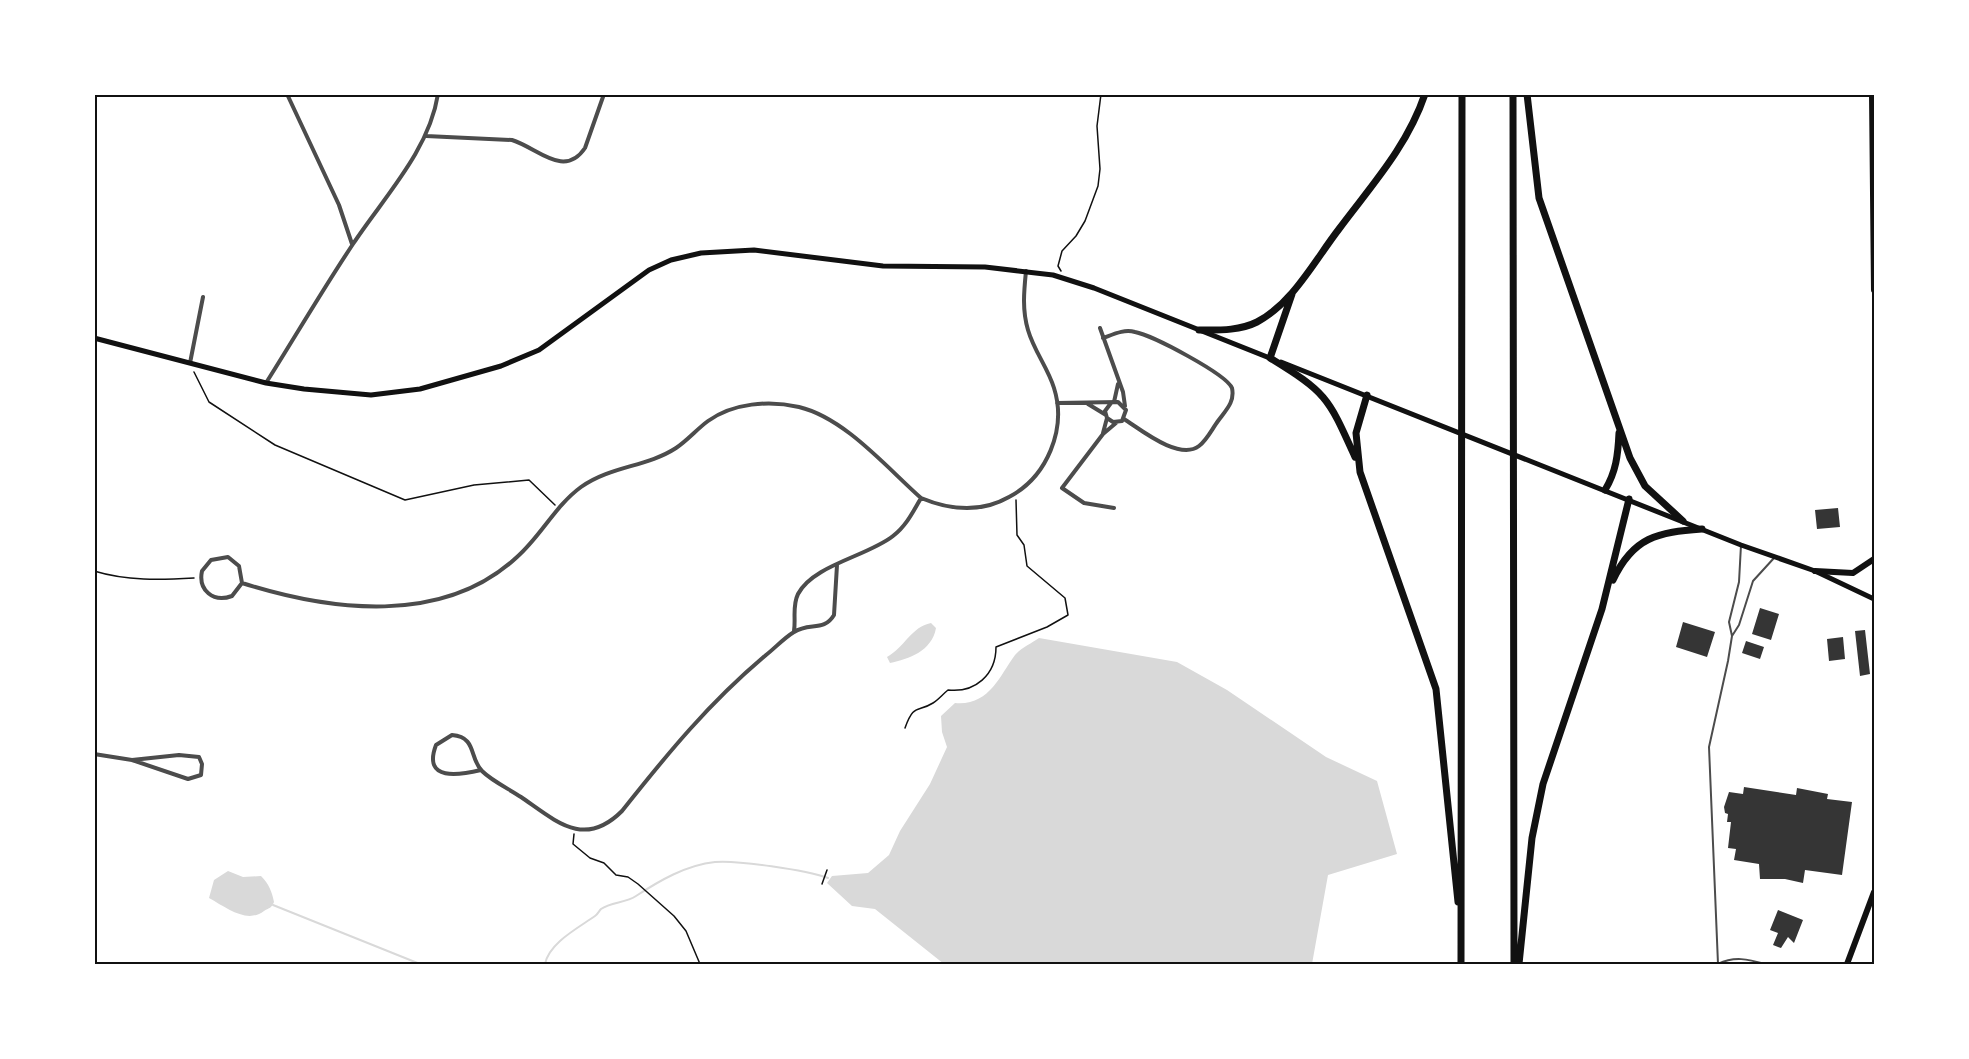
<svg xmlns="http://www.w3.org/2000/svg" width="1969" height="1059" font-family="'Varela Round',sans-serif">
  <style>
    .water { fill: #d9d9d9 }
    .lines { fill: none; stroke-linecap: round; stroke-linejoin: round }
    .stream { stroke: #d9d9d9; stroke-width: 2 }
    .building { fill: #353535 }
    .path { stroke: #111; stroke-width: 1.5 }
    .service { stroke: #4c4c4c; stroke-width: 2 }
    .minor { stroke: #4c4c4c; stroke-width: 4 }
    .secondary { stroke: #111; stroke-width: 5 }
    .primary { stroke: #111; stroke-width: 6 }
    .motorway { stroke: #111; stroke-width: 7 }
    .neatline { fill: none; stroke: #111; stroke-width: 2 }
  </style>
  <rect width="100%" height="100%" fill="#fff"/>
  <path class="water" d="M931,623l5,5c-4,23 -27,31 -46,35l-3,-6c18,-10 24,-30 44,-34z
    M1039,638l138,24 50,28 99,67 51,24 20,73 -69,21 -16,89h-368l-69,-55 -23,-3 -25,-23 5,-7 36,-3 21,-18 11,-24 30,-47 17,-37 -5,-15 -1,-16 14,-13c34,3 44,-26 60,-48 6,-7 17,-12 24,-17z
    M228,871l15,6 18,-1c8,8 11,16 13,26 -3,7 -4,5 -10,9 -17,13 -37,-3 -55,-13l5,-18z"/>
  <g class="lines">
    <path class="stream" d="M273,905l147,59
      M545,964c4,-21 33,-36 50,-48 3,-2 4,-5 6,-7 10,-7 25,-6 35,-13 23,-15 50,-31 79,-34 22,-2 91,8 113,16"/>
  </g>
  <path class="building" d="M1838,508l2,19 -23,2 -2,-19z
    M1760,608l19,6 -8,26 -19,-6z
    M1683,622l32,10 -8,25 -31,-10z
    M1865,630l5,44 -10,2 -5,-45z
    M1843,637l2,22 -16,2 -2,-22z
    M1746,641l18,6 -4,12 -18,-6z
    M1744,787l52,8 1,-7 31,6 -1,5 25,3 -10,73 -37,-5 -2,13 -18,-4h-25l-1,-15 -25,-4 2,-11 -8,-1 3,-26h-4l1,-8 -3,-1 -1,-6 5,-15 14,2z
    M1778,910l25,10 -9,23 -6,-6 -7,11 -8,-3 5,-12 -8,-3z"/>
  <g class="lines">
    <path class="path" d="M1061,271l-3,-5 4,-15 14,-15 9,-15 13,-35 2,-17 -3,-43 4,-32
      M194,372l15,30 66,43 130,55 69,-15 55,-5 26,25
      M94,571c33,10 66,9 100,7
      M905,728c9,-25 12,-15 28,-25 5,-3 10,-9 15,-13 27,3 48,-15 48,-43l51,-20 21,-12 -3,-17 -38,-32 -3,-21 -7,-10 -1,-35
      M574,834l-1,10 17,14 14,5 12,12 12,2 10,7 36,32 12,15 14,33
      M822,884l5,-14"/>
    <path class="service" d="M1732,636l7,-11 14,-44 21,-23
      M1718,964l-9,-217 19,-86 4,-25 -3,-14 10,-40 2,-37
      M1718,964c16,-8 30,-5 47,0"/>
    <path class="minor" d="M287,94l52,111 13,39
      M426,136l86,4c26,8 52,39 73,8l19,-54
      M1100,328l23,64 2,14
      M1103,338c11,-4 21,-9 32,-6 17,3 91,42 97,56 3,14 -6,22 -14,33 -6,8 -11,19 -19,25 -20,15 -59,-17 -75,-27
      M190,363l13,-66
      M266,383c29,-46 57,-94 87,-139 31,-47 76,-93 85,-150
      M1114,402l4,-18
      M1057,403l61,-1 8,8 -4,11 -9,1 -6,-4 -2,-7 6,-8
      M1088,404l18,11
      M1103,433l4,-15
      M1114,508l-30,-5 -22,-15 41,-54 13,-11
      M242,583l-3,-17 -11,-9 -17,3 -9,11c-4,19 11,32 30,25l10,-13c88,28 201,43 275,-26 24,-21 38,-51 64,-70 29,-21 66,-20 95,-39 12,-8 21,-19 32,-27 25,-18 61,-21 91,-14 46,11 88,61 122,91 29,12 60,15 88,-1 38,-20 58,-68 45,-109 -6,-20 -20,-37 -26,-58 -6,-20 -4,-39 -2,-59
      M794,631c2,-12 -2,-25 4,-37 15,-29 70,-38 95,-58 13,-10 20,-24 28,-38
      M94,754l38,6 47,-5 20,2 3,7 -1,11 -13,4 -56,-19
      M481,770c-21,5 -59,12 -45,-25l16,-10c25,2 17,23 30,36 10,10 27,18 39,26 35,24 63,52 101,14 46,-58 87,-108 144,-156 9,-7 18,-17 28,-23 15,-10 30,0 40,-17l3,-50"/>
    <path class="secondary" d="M94,338l172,45 38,6 67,6 49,-6 81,-23 38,-16 110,-80 22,-10 30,-7 53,-3 129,16 102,1 68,8 41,13 178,71
      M1281,362l460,183 74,26 59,28"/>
    <path class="primary" d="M1872,94l2,196
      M1815,571l38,2 21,-14
      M1847,964l27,-72"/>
    <path class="motorway" d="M1513,94l1,870
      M1527,94l12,104 91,260 15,28 38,35
      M1292,294l-22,64c57,35 58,39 85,99
      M1199,330c19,0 40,1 58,-8 36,-19 58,-62 82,-93 32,-43 68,-82 86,-135
      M1367,395l-11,38 4,39 76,217 22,213
      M1605,490c11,-18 13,-35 14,-57
      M1613,580c20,-43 45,-48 89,-51
      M1461,964l1,-870
      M1519,964l13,-126 11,-54 59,-175 27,-110"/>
  </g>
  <rect width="1969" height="1059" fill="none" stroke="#ffffff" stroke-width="192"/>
  <rect x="96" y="96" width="1777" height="867" class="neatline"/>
</svg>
